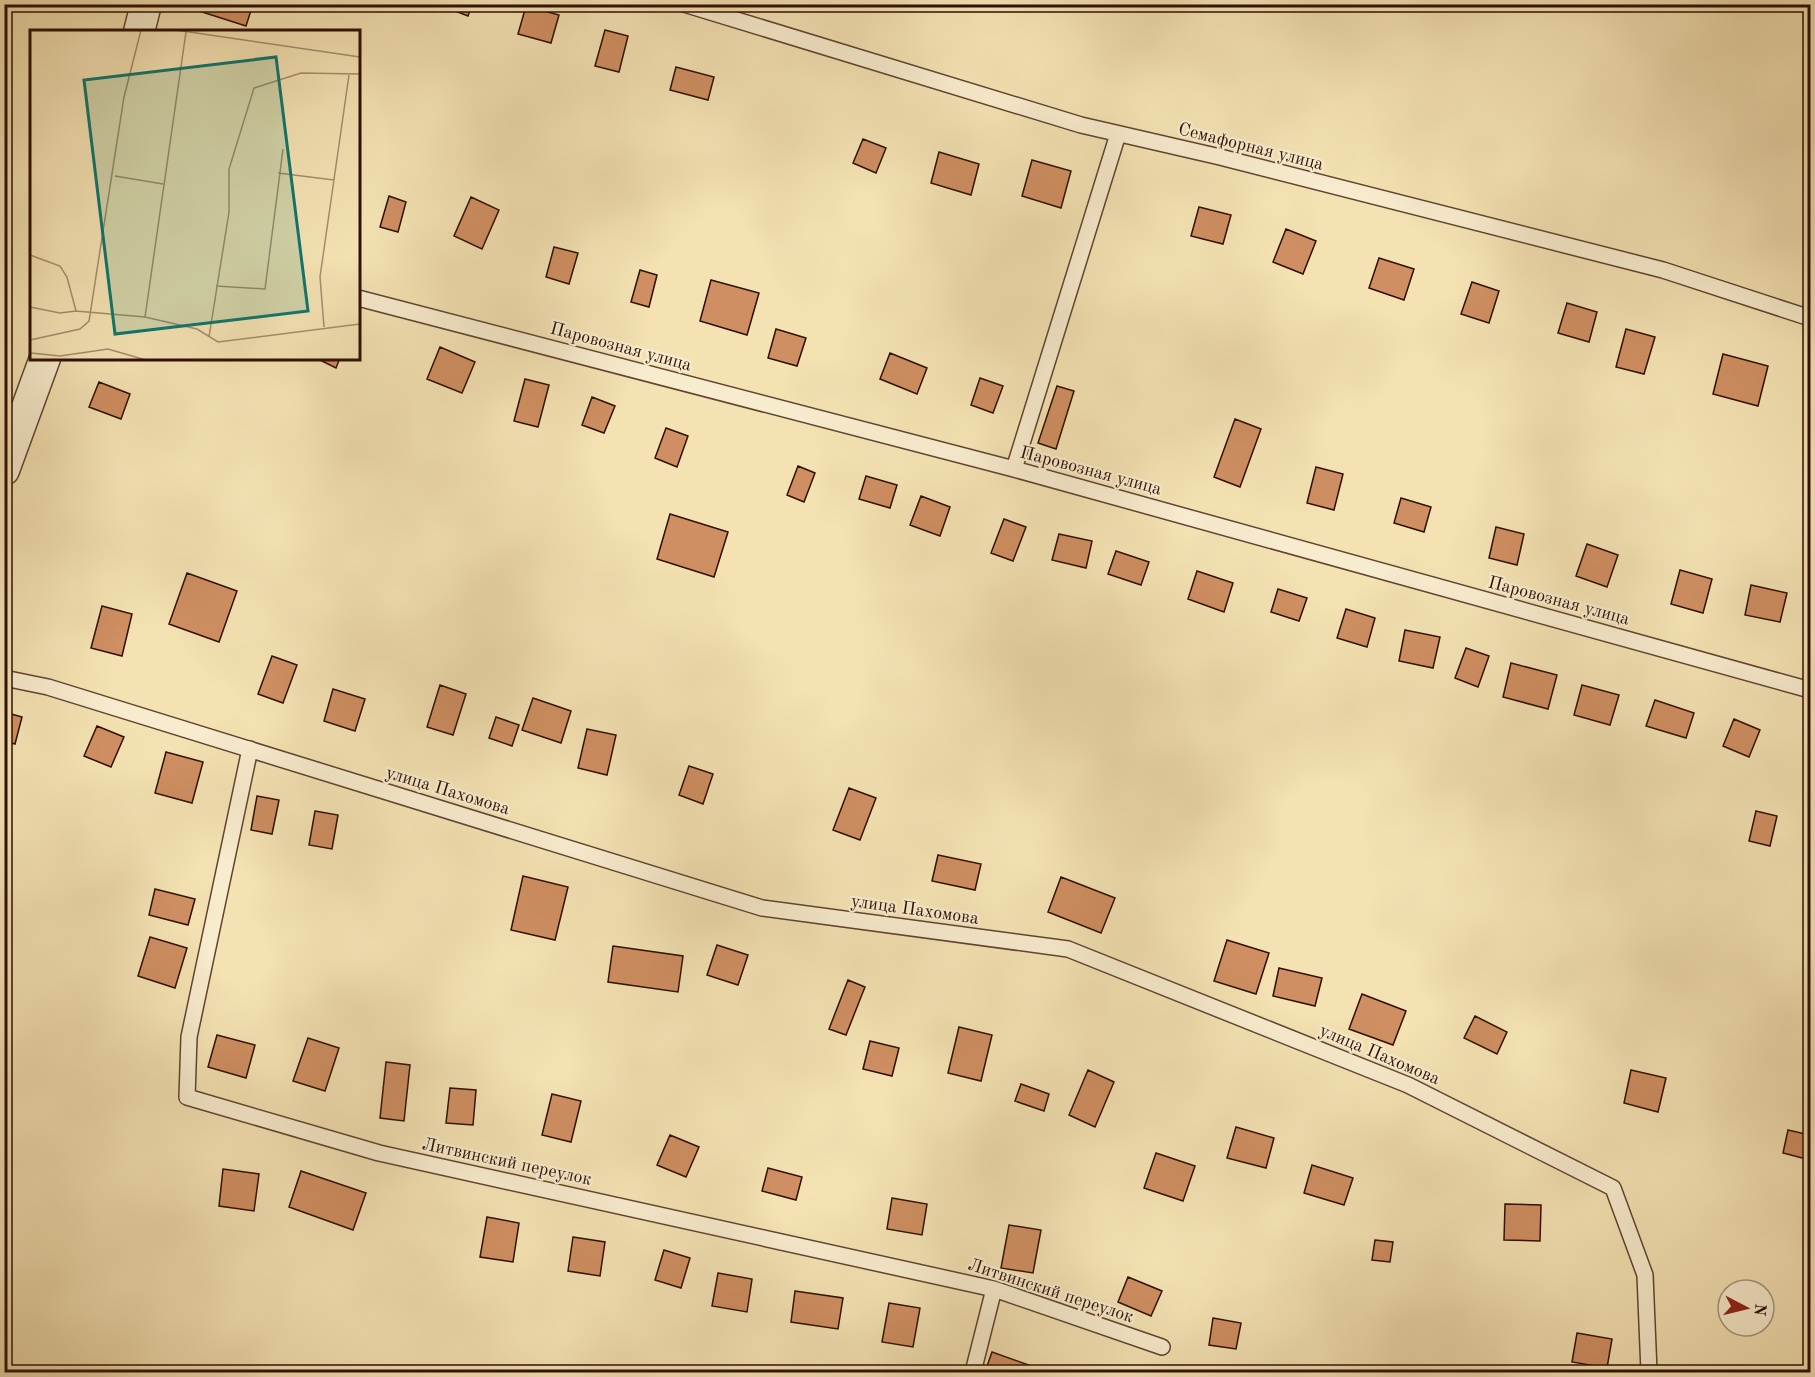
<svg xmlns="http://www.w3.org/2000/svg" width="1815" height="1377" font-family="'Old Standard TT',serif">
  <style>
    .building { fill: #cf8f62; stroke: #2e0f03; stroke-width: 1.5 }
    .lines { fill: none; stroke-linecap: round; stroke-linejoin: round }
    .service-casing { stroke: #60442f; stroke-width: 18 }
    .minor-casing { stroke: #60442f; stroke-width: 33 }
    .service { stroke: #f8ecce; stroke-width: 15 }
    .minor { stroke: #f8ecce; stroke-width: 30 }
    .labels { text-anchor: middle; stroke-width: 4.5; stroke-linejoin: round; paint-order: stroke }
    .street-label { font-size: 18px; fill: #2e0f03; stroke: #f8ecce }
    .inset-road { fill: none; stroke: #a58e6d; stroke-width: 1.5 }
    .view { fill: #0f766e; fill-opacity: 0.15; stroke: #0f766e; stroke-width: 3 }
    .inset-edge { fill: none; stroke: #2e0f03; stroke-width: 3 }
  </style>
  <rect width="100%" height="100%" fill="#f4e2b3"/>
  <filter id="stains"><feTurbulence type="fractalNoise" baseFrequency=".00333" numOctaves="4"/><feColorMatrix values="0 0 0 0 .2 0 0 0 0 .09 0 0 0 0 .02 0 0 0 .5 -.17"/></filter>
  <radialGradient id="worn" r=".72"><stop offset=".6" stop-color="#630" stop-opacity="0"/><stop offset="1" stop-color="#630" stop-opacity=".3"/></radialGradient>
  <path class="building" d="M201,4h52l-7,22 -47,-15z
    M437,4h35l-4,12z
    M526,6l33,9 -8,28 -33,-9z
    M605,30l23,6 -9,36 -24,-6z
    M676,67l38,10 -6,23 -38,-10z
    M863,139l23,9 -10,25 -23,-10z
    M939,152l40,12 -8,31 -40,-12z
    M1032,160l39,11 -10,37 -39,-12z
    M389,196l17,6 -8,30 -18,-5z
    M471,197l28,13 -17,39 -28,-13z
    M1199,207l32,8 -8,29 -32,-8z
    M1286,229l30,12 -13,33 -30,-12z
    M554,247l24,6 -9,31 -23,-7z
    M1379,258l35,11 -10,31 -35,-12z
    M640,270l17,5 -8,32 -18,-5z
    M711,280l48,13 -12,42 -47,-14z
    M1472,282l27,9 -10,32 -28,-9z
    M1567,303l30,9 -8,30 -31,-9z
    M776,329l30,9 -9,28 -29,-8z
    M1626,329l29,8 -11,37 -28,-7z
    M440,347l35,15 -13,31 -35,-14z
    M890,353l37,15 -10,26 -37,-15z
    M1723,354l45,12 -10,40 -45,-12z
    M316,358h24l-4,10z
    M980,378l23,8 -10,27 -22,-8z
    M525,379l24,6 -11,42 -24,-6z
    M99,382l31,12 -9,25 -32,-12z
    M1057,386l17,5 -18,58 -18,-6z
    M592,397l23,9 -11,27 -22,-8z
    M1235,419l26,10 -21,58 -26,-10z
    M666,428l22,8 -11,31 -22,-9z
    M798,466l17,7 -11,29 -17,-7z
    M1316,467l27,7 -9,36 -27,-7z
    M866,476l31,9 -7,23 -31,-9z
    M921,496l29,11 -10,29 -30,-11z
    M1401,498l30,9 -7,25 -30,-9z
    M670,514l58,18 -14,45 -57,-18z
    M1004,519l22,8 -13,34 -22,-8z
    M1496,527l28,7 -7,31 -28,-7z
    M1059,534l33,7 -6,27 -34,-8z
    M1587,544l31,11 -11,32 -31,-11z
    M1116,551l33,11 -8,23 -33,-11z
    M1680,570l32,9 -9,34 -32,-9z
    M1197,571l36,12 -9,29 -36,-13z
    M187,573l50,18 -18,51 -50,-18z
    M1751,585l36,8 -7,29 -35,-7z
    M1278,589l29,9 -8,23 -28,-9z
    M102,606l30,8 -10,42 -31,-8z
    M1346,609l29,9 -8,29 -30,-9z
    M1405,630l35,7 -7,31 -34,-7z
    M1466,648l23,8 -11,31 -23,-9z
    M272,656l25,9 -14,38 -25,-9z
    M1511,663l46,12 -9,34 -45,-12z
    M440,685l26,9 -13,41 -26,-8z
    M1582,685l37,10 -9,30 -36,-10z
    M333,689l32,10 -10,32 -31,-10z
    M533,698l38,13 -10,32 -39,-13z
    M1655,700l39,13 -8,25 -40,-12z
    M4,712l18,5 -7,27 -11,-3z
    M496,717l23,8 -7,21 -23,-8z
    M1734,719l26,11 -11,27 -26,-11z
    M97,726l27,11 -13,30 -27,-11z
    M587,729l29,6 -9,40 -29,-7z
    M166,752l37,10 -11,41 -37,-10z
    M689,766l24,8 -10,30 -24,-9z
    M849,788l27,10 -16,42 -27,-10z
    M257,796l22,4 -7,34 -21,-4z
    M315,811l23,4 -6,34 -23,-4z
    M1756,811l21,5 -7,30 -21,-5z
    M938,855l43,9 -6,26 -43,-9z
    M523,876l45,11 -13,53 -44,-10z
    M1061,877l54,21 -14,35 -53,-21z
    M155,889l40,10 -7,26 -39,-10z
    M150,937l37,11 -12,40 -37,-12z
    M1227,940l42,13 -13,41 -42,-13z
    M717,945l31,10 -10,30 -31,-10z
    M613,946l70,10 -5,36 -70,-10z
    M1279,968l43,10 -7,28 -42,-10z
    M848,980l17,7 -19,48 -17,-6z
    M1362,994l44,17 -13,34 -44,-16z
    M1475,1016l32,16 -10,22 -33,-16z
    M959,1027l33,8 -11,46 -33,-8z
    M217,1035l38,10 -9,33 -38,-11z
    M308,1038l31,10 -14,43 -32,-10z
    M870,1041l29,7 -7,28 -29,-7z
    M386,1062l24,3 -6,56 -24,-3z
    M1088,1070l26,12 -19,45 -26,-12z
    M1631,1070l35,8 -8,34 -34,-9z
    M1021,1084l28,10 -5,17 -29,-10z
    M450,1088l26,2 -3,35 -27,-2z
    M552,1094l29,7 -10,41 -29,-7z
    M1236,1127l38,11 -8,30 -39,-10z
    M1788,1130l22,5v25l-27,-7z
    M670,1135l29,12 -13,30 -29,-12z
    M1156,1153l39,13 -12,35 -39,-13z
    M1312,1165l41,13 -9,27 -40,-12z
    M768,1168l34,9 -6,23 -34,-9z
    M223,1169l36,5 -5,37 -35,-5z
    M301,1171l65,22 -13,37 -64,-23z
    M892,1198l35,6 -5,31 -35,-6z
    M1505,1204l36,1 -1,36 -36,-1z
    M487,1217l32,6 -6,39 -33,-5z
    M1009,1225l32,5 -8,43 -32,-5z
    M573,1237l32,5 -5,34 -32,-5z
    M1375,1240l18,2 -3,20 -18,-2z
    M664,1250l26,8 -9,30 -26,-8z
    M718,1273l34,6 -5,33 -35,-6z
    M1128,1277l34,14 -11,25 -33,-14z
    M795,1291l48,7 -5,31 -47,-7z
    M889,1303l31,5 -7,39 -31,-5z
    M1213,1318l28,5 -5,26 -27,-4z
    M1577,1333l35,6 -5,29 -35,-6z
    M992,1352l45,16 -1,4h-51z"/>
  <g class="lines">
    <defs>
      <path id="service" d="M684,4l397,121 139,32 443,113 147,48
        M358,298l656,171 796,221
        M1014,469l104,-335
        M4,678l44,9 714,221 306,41 340,136 205,103 32,87 4,97
        M250,749l-61,288 -2,60 192,56 615,136 168,58
        M973,1372l21,-83"/>
      <path id="minor" d="M139,32l7,-28
        M4,470l41,-112"/>
    </defs>
    <use href="#service" class="service-casing"/>
    <use href="#minor" class="minor-casing"/>
    <use href="#service" class="service"/>
    <use href="#minor" class="minor"/>
  </g>
  <g class="labels">
    <g class="street-label">
      <text transform="translate(1251 146) rotate(14)" y="6">Семафорная улица</text>
      <text transform="translate(621 346) rotate(15)" y="6">Паровозная улица</text>
      <text transform="translate(1091 470) rotate(15)" y="6">Паровозная улица</text>
      <text transform="translate(1559 600) rotate(15)" y="6">Паровозная улица</text>
      <text transform="translate(448 790) rotate(17)" y="6">улица Пахомова</text>
      <text transform="translate(915 909) rotate(8)" y="6">улица Пахомова</text>
      <text transform="translate(1380 1054) rotate(23)" y="6">улица Пахомова</text>
      <text transform="translate(507 1161) rotate(12)" y="6">Литвинский переулок</text>
      <text transform="translate(1051 1290) rotate(18)" y="6">Литвинский переулок</text>
    </g>
  </g>
  <g transform="translate(30 30)">
    <rect width="330" height="330" fill="#f4e2b3"/>
    <path class="inset-road" d="M146,0l184,27M248,143l56,7M85,146l48,8M0,225l30,11 7,11 9,34 69,6 52,12 21,13 142,-18M186,256l49,3 18,-140M0,277l30,6 16,-2M115,287l41,-285M294,297l-4,-50 29,-202M179,307l20,-125v-43l25,-81 47,-15 59,1M0,310l50,-11 9,-8 35,-224 17,-67M1,323l29,3 48,-7 38,11"/>
    <path class="view" d="M246,27l32,254 -193,23 -31,-254z"/>
    <rect width="330" height="330" class="inset-edge"/>
  </g>
  <rect width="1815" height="1377" fill="none" stroke="#f4e2b3" stroke-width="24"/>
  <rect x="6" y="6" width="1803" height="1365" fill="none" stroke="#2e0f03" stroke-width="3"/>
  <rect x="12" y="12" width="1791" height="1353" fill="none" stroke="#2e0f03" stroke-width="1.5"/>
  <g transform="translate(1746 1308) rotate(97)"><circle r="28" fill="#f8ecce" stroke="#a7947d" stroke-width="1.5"/>
  <path d="M0-4.5L10 22L0 15L-10 22Z" fill="#8f2418"/>
  <text y="-9" font-size="16" font-weight="bold" text-anchor="middle" fill="#2e0f03">N</text>
  </g>
  <rect width="100%" height="100%" filter="url(#stains)"/>
  <rect width="100%" height="100%" fill="url(#worn)"/>
</svg>
